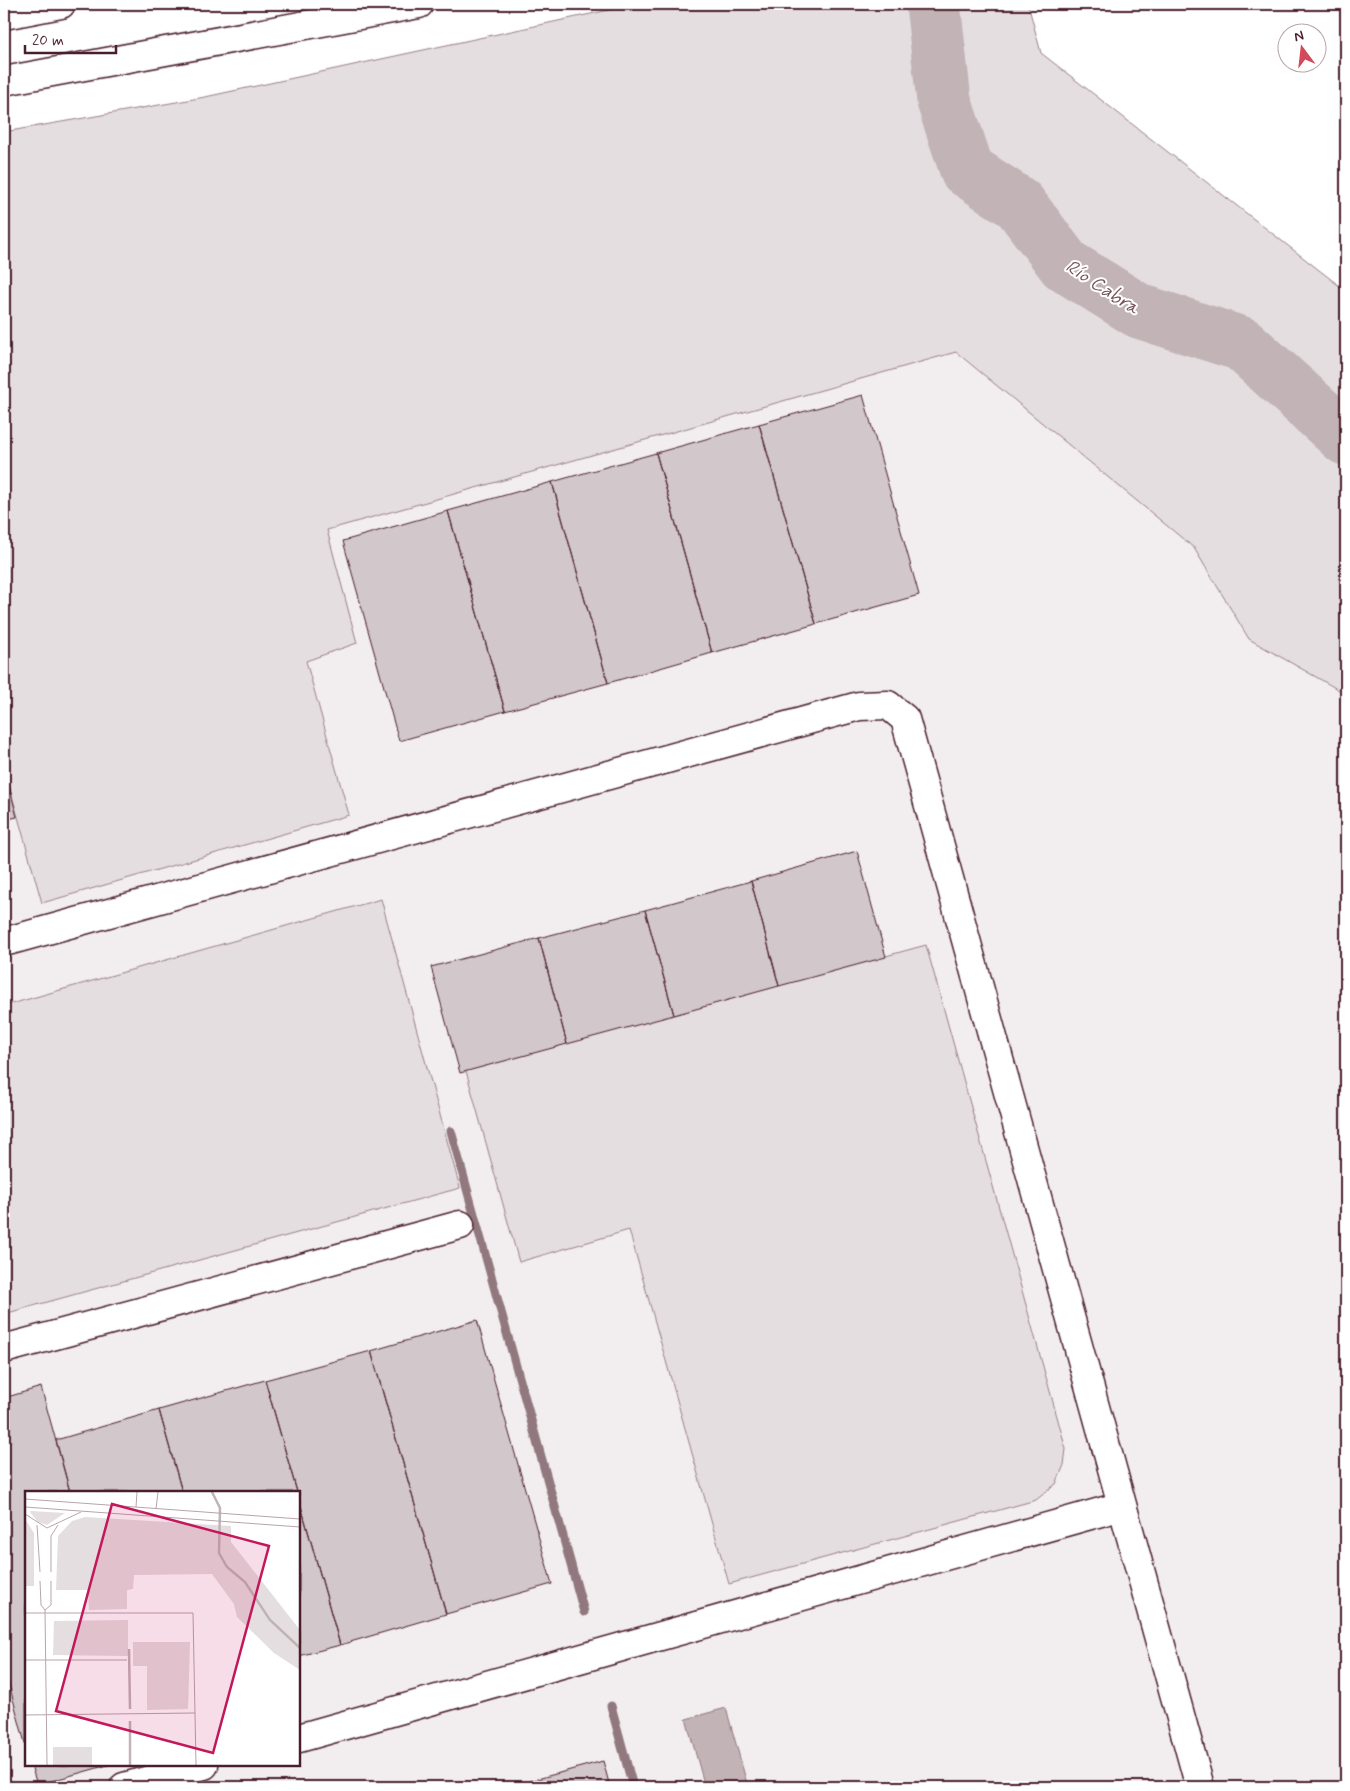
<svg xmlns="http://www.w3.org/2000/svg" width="1350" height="1791" font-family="Mynerve,sans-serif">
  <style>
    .built { fill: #f2eeef; fill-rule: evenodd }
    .green { fill: #e5dee0; stroke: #987e86 }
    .water { fill: #c1b3b6; stroke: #91787e }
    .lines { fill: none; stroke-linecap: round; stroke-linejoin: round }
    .stream { stroke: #91787e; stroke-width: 9 }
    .river { stroke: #c1b3b6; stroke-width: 55 }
    .building { fill: #d2c7cb; stroke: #4a1f2b }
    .minor-casing { stroke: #4a1f2b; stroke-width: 31 }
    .highway-casing { stroke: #4a1f2b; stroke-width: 31 }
    .minor { stroke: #fff; stroke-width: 28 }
    .highway { stroke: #fff; stroke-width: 28 }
    .labels { text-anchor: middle; stroke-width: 4; stroke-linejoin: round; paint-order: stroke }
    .water-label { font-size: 19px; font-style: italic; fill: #74535c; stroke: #fff }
    .inset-river { fill: none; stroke: #c1b3b6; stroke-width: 2.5 }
    .inset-road { fill: none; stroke: #b7a5aa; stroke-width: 1 }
    .view { fill: #c2185b; fill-opacity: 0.15; stroke: #c2185b; stroke-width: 2.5 }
    .inset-edge { fill: none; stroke: #4a1f2b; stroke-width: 2.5 }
  </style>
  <rect width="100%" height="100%" fill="#fff"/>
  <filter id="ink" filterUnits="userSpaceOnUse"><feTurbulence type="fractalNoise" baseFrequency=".02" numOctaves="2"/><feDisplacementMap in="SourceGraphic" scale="10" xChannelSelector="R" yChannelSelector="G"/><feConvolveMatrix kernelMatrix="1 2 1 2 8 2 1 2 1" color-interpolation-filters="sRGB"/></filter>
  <g filter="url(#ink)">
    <path class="built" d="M4,132l323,398 629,-178 238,196 55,91 97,55v1093h-1342zM26,1492h273v273h-273z"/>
    <path class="green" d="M637,4h391l13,49 305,238v403l-97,-55 -55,-91 -238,-196 -629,178 30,113 -51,18 43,154 -307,88 -38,-136v-635l201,-35z
      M381,899l79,289 -456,126v-308z
      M926,945l140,504 -2,16 -8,19 -20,16 -307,84 -100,-354 -110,32 -53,-191z"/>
    <path class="water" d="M726,1708l22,79h-43l-19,-68z"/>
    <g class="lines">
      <path class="stream" d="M451,1131l133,481
        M611,1706l22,81"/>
      <path class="river" d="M933,4l11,97 23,69 52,34 46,61 74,46 103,33 104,94"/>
    </g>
    <path class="building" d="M863,395l56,200 -103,29 -57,-200z
      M759,424l57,200 -104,29 -56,-200z
      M656,453l56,200 -104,30 -56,-201z
      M552,482l56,201 -103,28 -57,-200z
      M448,511l57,200 -106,30 -56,-200z
      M4,767l13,50 -13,3z
      M857,851l29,106 -107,29 -28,-105z
      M751,881l28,105 -105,29 -29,-105z
      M645,910l29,105 -107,29 -28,-106z
      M539,938l28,106 -107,29 -29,-106z
      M477,1320l75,264 -106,30 -75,-263z
      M371,1351l75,263 -106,31 -41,-146v-7h-2l-32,-112z
      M265,1380l32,112h-115l-23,-82z
      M41,1387l29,105h-44v255l-22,-81v-268z
      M159,1410l23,82h-112l-14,-52z
      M299,1499l41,146 -41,11z
      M603,1761l7,26h-102z
      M31,1765h77l-71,20z"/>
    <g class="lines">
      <defs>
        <path id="minor" d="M4,942l855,-236 29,-1 17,14 295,1068
          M4,1349l456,-124
          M299,1738l823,-232
          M124,1787l80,-22"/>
        <path id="highway" d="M4,15l57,-11
          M4,81l415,-77"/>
      </defs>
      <use href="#minor" class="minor-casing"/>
      <use href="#highway" class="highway-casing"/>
      <use href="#minor" class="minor"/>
      <use href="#highway" class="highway"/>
    </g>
  </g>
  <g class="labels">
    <g class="water-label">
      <text transform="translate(1103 286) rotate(33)" y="7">Río Cabra</text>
    </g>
  </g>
  <g transform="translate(25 1491)">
    <rect width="275" height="275" fill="#fff"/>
    <path d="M5,21l1,-1 34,2 -18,12 -9,-3zM60,26l146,9v16l69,88v40l-26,-17 -37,-36 -3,-13 -22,-30 -78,1 -1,14 -6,1v19l-38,1 -1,-20h-32l2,-54 14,-15zM0,28l9,14v53h-9zM103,129v36l-75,-1 1,-34zM108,151h57l-2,67 -41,1v-44h-14zM28,256h39v18h-39z" fill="#e5dee0"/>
    <path class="inset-river" d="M187,1l8,16 -1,45 8,14 18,15 25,38 30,28M104,158l1,60M105,230v44"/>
    <path class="inset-road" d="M0,8l275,20M0,16l275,20M111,16l1,-15M131,18l2,-17M0,23l22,14 34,-16M12,34l3,47M26,81v-36l7,-11M15,90l1,24 4,5 2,155M20,119l6,-5v-24M0,122h168l3,152M0,169h102M0,224l170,-2"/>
    <path class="view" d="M87,13l157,42 -56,207 -157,-42z"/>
    <rect width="275" height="275" class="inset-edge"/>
  </g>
  <rect width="1350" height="1791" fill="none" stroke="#fff" stroke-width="20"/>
  <rect x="10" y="10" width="1330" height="1771" fill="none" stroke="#4a1f2b" stroke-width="2" filter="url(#ink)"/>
  <g transform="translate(1302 48) rotate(345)"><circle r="24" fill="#ffffff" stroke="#b7a5aa"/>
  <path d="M0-4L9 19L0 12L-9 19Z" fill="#d1495b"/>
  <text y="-8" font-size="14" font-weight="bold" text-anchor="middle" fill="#4a1f2b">N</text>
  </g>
  <path d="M25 45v8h91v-8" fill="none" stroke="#4a1f2b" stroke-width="2.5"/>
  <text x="32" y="45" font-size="15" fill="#4a1f2b" stroke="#ffffff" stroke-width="4" paint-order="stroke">20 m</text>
</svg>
